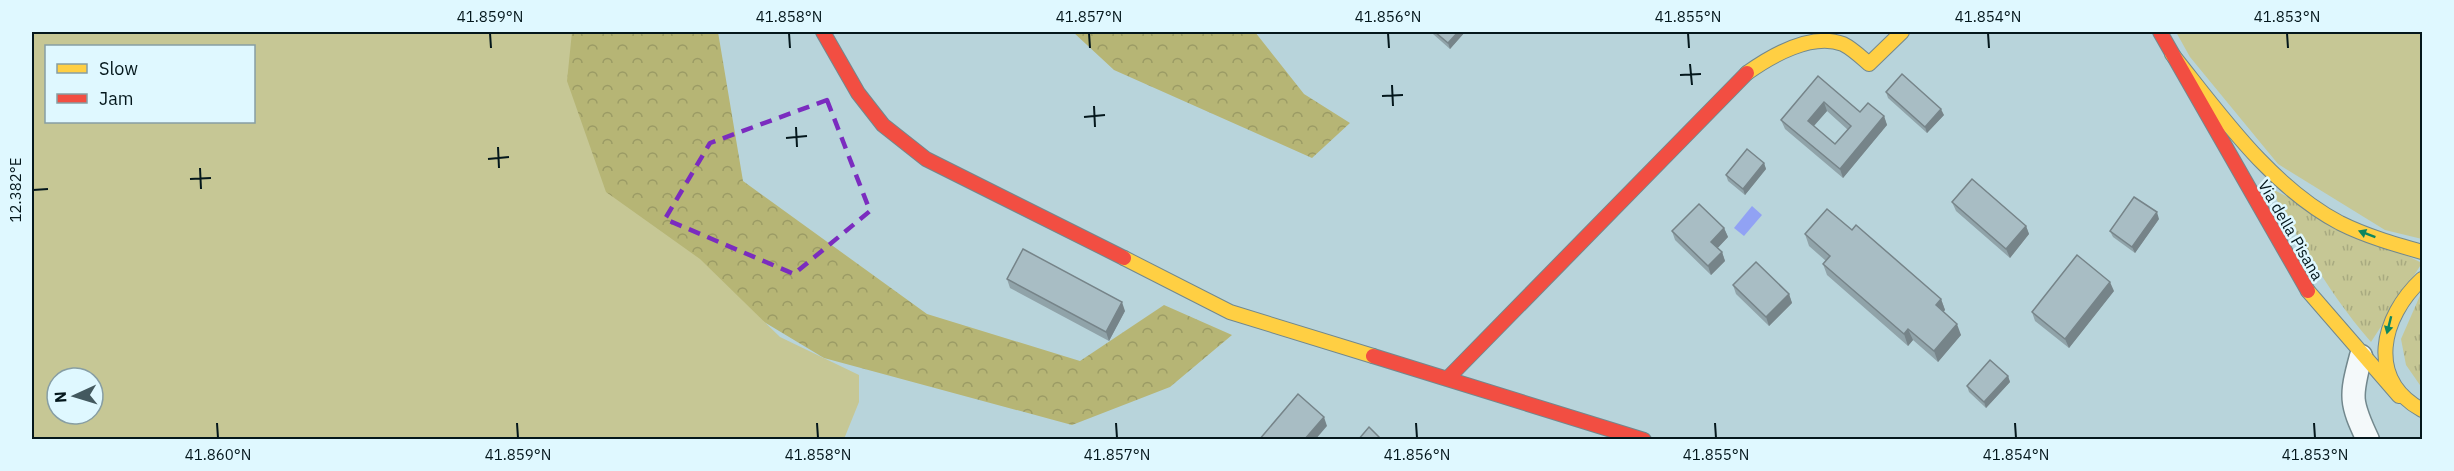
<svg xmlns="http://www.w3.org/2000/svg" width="2454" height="471" font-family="'IBM Plex Sans',sans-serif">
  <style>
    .grass { fill: url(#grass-tufts) }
    .forest { fill: url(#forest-crowns) }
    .park { fill: #c6c795; fill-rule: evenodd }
    .water { fill: #91a2f4 }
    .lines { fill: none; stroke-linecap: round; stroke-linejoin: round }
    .street-casing { stroke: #72888d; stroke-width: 25 }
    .slow-casing { stroke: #72888d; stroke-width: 16 }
    .jam-casing { stroke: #72888d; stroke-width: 16 }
    .street { stroke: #f4f9fa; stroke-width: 22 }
    .slow { stroke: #ffcf43; stroke-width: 14 }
    .jam { stroke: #f24e42; stroke-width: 14 }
    .wall { fill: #90a3a9; fill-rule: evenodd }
    .shaded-wall { fill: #768489 }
    .building { fill: #a8bdc4; stroke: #768489; stroke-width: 1.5; fill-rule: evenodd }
    .oneway { fill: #0e8660 }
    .marked { fill: none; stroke: #7b2cbf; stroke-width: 4.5; stroke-dasharray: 12 8; stroke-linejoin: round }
    .ticks { fill: none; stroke: #04171c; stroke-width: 2 }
    .labels { text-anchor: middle; stroke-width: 5; stroke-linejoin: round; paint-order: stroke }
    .street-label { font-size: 16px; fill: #04171c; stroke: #dff8ff }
    .neatline { fill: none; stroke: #04171c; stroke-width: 2 }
    .ticks-label { font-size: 15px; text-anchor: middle; fill: #04171c }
  </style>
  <defs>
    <pattern id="grass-tufts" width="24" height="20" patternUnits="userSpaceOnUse" patternTransform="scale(1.5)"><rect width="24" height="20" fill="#c6c795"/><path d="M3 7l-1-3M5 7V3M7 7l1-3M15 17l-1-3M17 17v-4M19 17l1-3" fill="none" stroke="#a8aa80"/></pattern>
    <pattern id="forest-crowns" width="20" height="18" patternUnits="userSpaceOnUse" patternTransform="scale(1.5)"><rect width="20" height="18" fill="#b6b575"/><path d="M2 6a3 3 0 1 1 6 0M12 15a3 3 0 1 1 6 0" fill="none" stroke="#9b9b65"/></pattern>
  </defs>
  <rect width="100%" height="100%" fill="#b8d4db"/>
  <path class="grass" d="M2270,188l152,75 -51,79c-41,-47 -70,-99 -101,-154z
    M2422,291v97l-16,-23 -5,-26z"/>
  <path class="forest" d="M480,32h238l25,149 184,133 153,47 84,-56 68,30 -62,52 -98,38 -248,-67 -221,-133z
    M1073,32h182l49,62 46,29 -38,35 -198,-88z"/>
  <path class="park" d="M32,32h540l-5,49 39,111 94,67 80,78 79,38v27l-15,37h-812zM46,46h208v76h-208zM57,378h36v36h-36z
    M2176,32h246v207l-37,-9 -107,-66 -88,-107z"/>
  <path class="water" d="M1752,206l10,9 -18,21 -10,-8z"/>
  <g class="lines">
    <defs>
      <path id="street" d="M2361,356c-11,41 -11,46 7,84"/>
      <path id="slow" d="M2172,54c48,60 98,132 168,169 26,13 54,21 82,29
        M1747,73c24,-17 65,-41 96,-29 10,5 18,13 26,20l33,-32
        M1124,258l106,54 143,44
        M2422,279c-41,38 -56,100 0,131
        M2308,291l91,105"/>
      <path id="jam" d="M823,32l35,61 25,32 43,34 198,99
        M2160,32l148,259
        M1373,356l271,84
        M1447,379l300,-306"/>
    </defs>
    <use href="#street" class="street-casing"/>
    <use href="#slow" class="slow-casing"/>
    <use href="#jam" class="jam-casing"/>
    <use href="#street" class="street"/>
    <use href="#slow" class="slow"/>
    <use href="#jam" class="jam"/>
  </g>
  <path class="wall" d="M1432,32h33l-15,17 -17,-15z
    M1818,76l42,36 24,4 3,9 -44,53 -58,-49 -4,-9zM1827,111l21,19 -13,14 -21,-18z
    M1886,92l58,23 -17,18 -39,-35z
    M1764,163l2,6 -21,26 -17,-14 -2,-6z
    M1952,202l74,24 3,8 -19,24 -54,-47z
    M2159,219l-24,34 -22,-16 -3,-6z
    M1724,228l4,9 -11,11 5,4 3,9 -14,14 -36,-35 -3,-9z
    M1852,230l89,69 4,11 -2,2 18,23 -23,27 -25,-22 -5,6 -81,-71 -4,-11 3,-3 -17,-15 -4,-12z
    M1007,279l118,32 -16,30 -99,-53z
    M1733,285l56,9 3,9 -23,23 -33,-32z
    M2114,291l-45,57 -34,-27 -3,-9z
    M2008,376l2,6 -24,26 -17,-16 -2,-6z"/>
  <path class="shaded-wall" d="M1458,32h7l-15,17 -2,-6z
    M1824,102l3,9 -16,18 -3,-8z
    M1941,109l3,6 -17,18 -2,-6z
    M1884,116l3,9 -44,53 -3,-9z
    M1764,163l2,6 -21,26 -2,-6z
    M2157,212l2,7 -24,34 -3,-6z
    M2026,226l3,8 -19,24 -4,-9z
    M1724,228l4,9 -13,14 -4,-9z
    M1722,252l3,9 -14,14 -3,-9z
    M2110,282l4,9 -45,57 -4,-9z
    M1789,294l3,9 -23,23 -3,-9z
    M1941,299l4,11 -5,6 -4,-11z
    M1122,302l3,9 -16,30 -3,-9z
    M1957,324l4,11 -23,27 -4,-11z
    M1908,329l5,11 -5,6 -4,-12z
    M2008,376l2,6 -24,26 -2,-6z
    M1324,417l3,9 -12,14h-11z"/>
  <path class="building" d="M1435,32h23l-10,11z
    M1902,74l39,35 -16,18 -39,-35z
    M1818,76l42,36 8,-9 16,13 -44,53 -59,-49zM1824,102l27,24 -16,18 -27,-23z
    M1747,149l17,14 -21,26 -17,-14z
    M1972,179l54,47 -20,23 -54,-47z
    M2134,197l23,15 -25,35 -22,-16z
    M1699,204l25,24 -13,14 11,10 -14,14 -36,-35z
    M1827,209l25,21 4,-5 85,74 -5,6 21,19 -23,27 -26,-22 -4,5 -81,-70 7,-8 -25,-22z
    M1023,249l99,53 -16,30 -99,-53z
    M2077,255l33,27 -45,57 -33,-27z
    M1756,262l33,32 -23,23 -33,-32z
    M1990,360l18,16 -24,26 -17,-16z
    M1298,394l26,23 -20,23h-45z
    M1369,427l13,13h-24z"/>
  <defs><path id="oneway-solid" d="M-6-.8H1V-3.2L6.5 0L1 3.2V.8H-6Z" transform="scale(1.5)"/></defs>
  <g class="oneway">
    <use href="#oneway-solid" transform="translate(2367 234) rotate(-159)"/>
    <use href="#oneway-solid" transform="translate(2389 325) rotate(104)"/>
  </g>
  <path class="marked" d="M827,100l43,111 -76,63 -129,-55 45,-76z"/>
  <path class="ticks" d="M490,33l1,15M789,33l1,15M1089,33l1,15M1388,33l1,15M1688,33l1,15M1988,33l1,15M2287,33l1,15M1690,64l2,21M1680,75l21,-1M1392,85l1,21M1382,96l21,-1M1094,106l1,21M1084,117l21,-2M796,127l1,20M786,138l21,-2M498,147l1,21M488,159l21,-2M200,168l1,21M190,179l21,-1M33,190l15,-1M217,423l1,15M517,423l1,15M817,423l1,15M1116,423l1,15M1416,423l1,15M1715,423l1,15M2015,423l1,15M2314,423l1,15"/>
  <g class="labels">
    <g class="street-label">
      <text transform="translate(2291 230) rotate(60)" y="6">Via della Pisana</text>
    </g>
  </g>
  <rect width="2454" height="471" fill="none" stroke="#dff8ff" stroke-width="66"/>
  <rect x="45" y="45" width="210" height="78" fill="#dff8ff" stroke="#879ea4" stroke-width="1.5"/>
  <rect x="57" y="64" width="30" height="9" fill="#ffcf43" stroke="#879ea4" stroke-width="1.5"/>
  <text x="99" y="75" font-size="18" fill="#04171c">Slow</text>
  <rect x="57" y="94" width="30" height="9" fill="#f24e42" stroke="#879ea4" stroke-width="1.5"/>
  <text x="99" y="105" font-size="18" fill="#04171c">Jam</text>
  <g transform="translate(75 396) rotate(266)"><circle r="28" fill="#dff8ff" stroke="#879ea4" stroke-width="1.5"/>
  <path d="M0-4.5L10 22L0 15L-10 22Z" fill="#43595f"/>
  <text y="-9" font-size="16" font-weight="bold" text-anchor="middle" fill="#04171c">N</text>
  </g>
  <rect x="33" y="33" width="2388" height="405" class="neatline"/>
  <g class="ticks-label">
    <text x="490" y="22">41.859°N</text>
    <text x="789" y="22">41.858°N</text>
    <text x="1089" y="22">41.857°N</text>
    <text x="1388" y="22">41.856°N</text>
    <text x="1688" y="22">41.855°N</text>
    <text x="1988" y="22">41.854°N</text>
    <text x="2287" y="22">41.853°N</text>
    <text transform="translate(16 190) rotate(-90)" y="5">12.382°E</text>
    <text x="218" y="460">41.860°N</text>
    <text x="518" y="460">41.859°N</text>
    <text x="818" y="460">41.858°N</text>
    <text x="1117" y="460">41.857°N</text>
    <text x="1417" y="460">41.856°N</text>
    <text x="1716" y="460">41.855°N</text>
    <text x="2016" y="460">41.854°N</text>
    <text x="2315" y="460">41.853°N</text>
  </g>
</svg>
